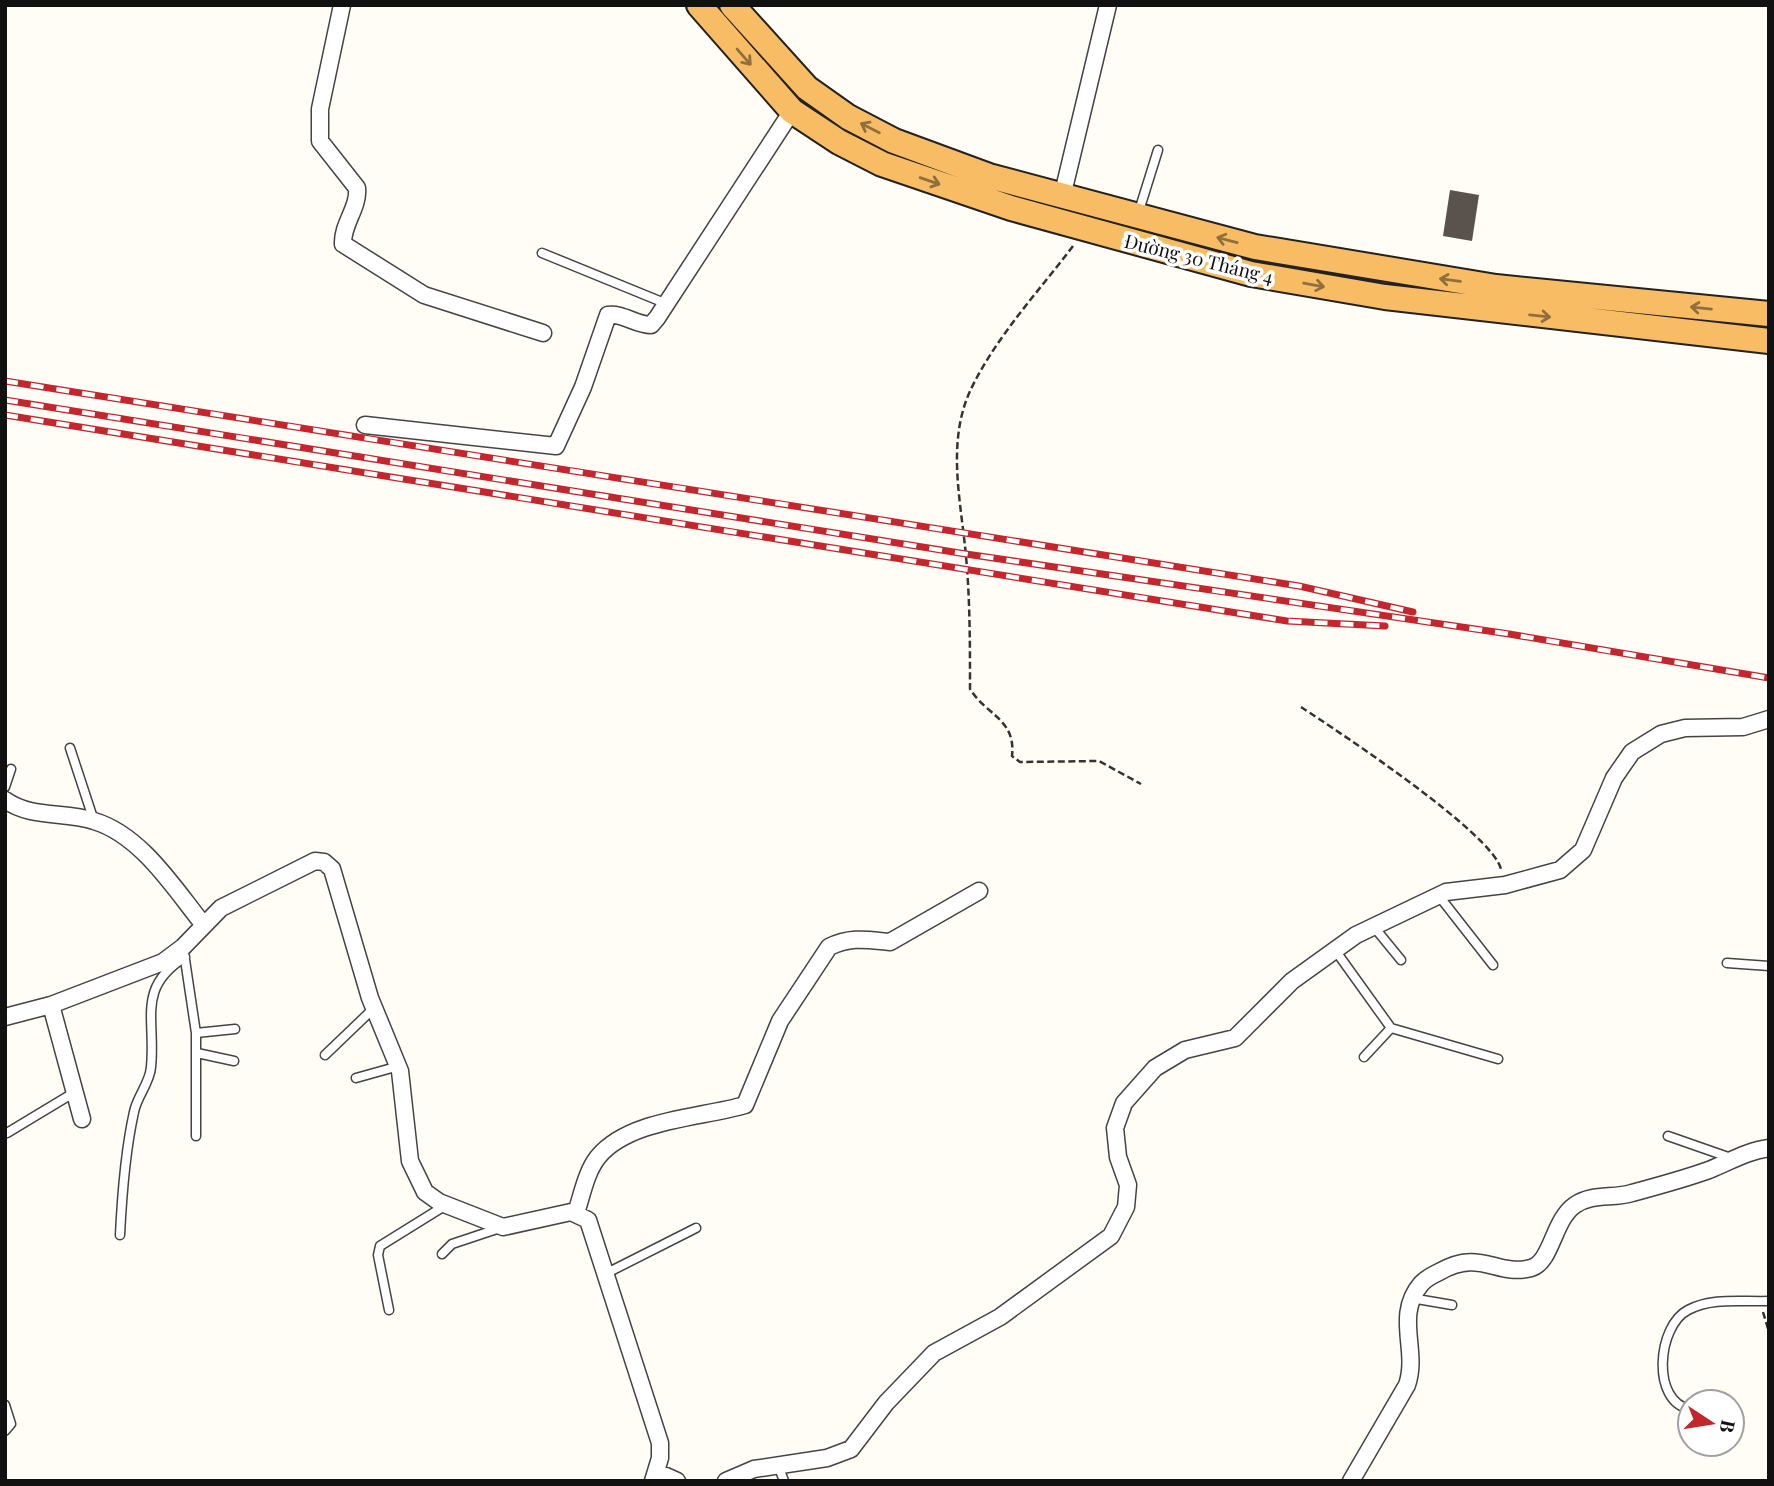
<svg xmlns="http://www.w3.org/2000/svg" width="1774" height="1486" font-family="'Playfair Display',serif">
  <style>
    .building { fill: #5a524d }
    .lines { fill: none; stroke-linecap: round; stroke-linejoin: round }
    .service-casing { stroke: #444; stroke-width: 11 }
    .minor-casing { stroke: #444; stroke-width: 19 }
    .trunk-casing { stroke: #222; stroke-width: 28 }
    .path { stroke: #333; stroke-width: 2.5; stroke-dasharray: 7 3.5; stroke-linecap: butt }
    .service { stroke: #fff; stroke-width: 8 }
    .minor { stroke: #fff; stroke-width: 16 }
    .trunk { stroke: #f7bc64; stroke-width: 24 }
    .rail-casing { stroke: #c4262e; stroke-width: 7 }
    .rail { stroke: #fff; stroke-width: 4.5; stroke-dasharray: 13; stroke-linecap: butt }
    .oneway { stroke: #906f3f }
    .labels { text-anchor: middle; stroke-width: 7; stroke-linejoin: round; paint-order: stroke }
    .street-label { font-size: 19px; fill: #111; stroke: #fff }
  </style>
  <rect width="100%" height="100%" fill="#fffdf5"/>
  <path class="building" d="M1450,190l29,5 -7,46 -29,-5z"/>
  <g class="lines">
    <defs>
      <path id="service" d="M1138,214l20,-64
        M542,253l125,51
        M70,748l24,73
        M5,787l6,-18
        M1439,896l54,69
        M1374,927l27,33
        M1335,950l56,78 107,31
        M184,953l12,80v103
        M1727,963l42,3
        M196,1033l39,-4
        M197,1053l37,8
        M325,1055l48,-46
        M1364,1057l27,-29
        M356,1078l43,-12
        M7,1133l68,-41
        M1668,1136l63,22
        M120,1235c2,-41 5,-83 14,-123 3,-16 16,-29 17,-45 5,-48 -15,-79 34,-110
        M442,1254l10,-10 48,-16
        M605,1274l91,-46
        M1411,1298l41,7
        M389,1310l-11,-55 2,-9 66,-41
        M5,1405l6,19 -6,7
        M1690,1409c-39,-7 -33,-83 -2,-99 24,-13 54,-8 81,-9
        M1732,1417h5
        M778,1465l6,16"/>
      <path id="minor" d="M342,5l-22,104v32l37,47c2,20 -15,36 -14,56l81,51 119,38
        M1062,197l46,-192
        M365,425l191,21 27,-59 25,-72c15,-2 28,10 43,10l6,-7 135,-207
        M5,800c27,19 59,11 89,21 47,14 80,67 109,103
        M51,1005l31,114
        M5,1017l46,-12 112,-43 20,-15 38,-39 94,-47 9,1 8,7 38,129 30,73 10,90 15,31 14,10 64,25 68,-15 17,8 72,223v15l-7,23
        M576,1213c6,-18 10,-41 22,-56 31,-38 103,-39 147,-52l35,-84 49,-74c22,-11 39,-7 61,-5l89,-51
        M657,1472l20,9
        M726,1481l28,-12 73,-11 24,-9 35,-46 48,-50 66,-36 111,-81 15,-29 2,-22 -10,-28 -3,-29 9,-25 31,-35 30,-18 50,-12 57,-57 64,-46 90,-43 59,-7 55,-15 23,-20 31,-72 18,-26 29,-18 24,-6 58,-1 26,-8
        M1351,1481l56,-96c12,-35 -13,-69 14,-101 5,-6 12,-9 18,-12 42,-24 57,5 92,-4 21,-6 22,-48 44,-63 17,-12 38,-6 57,-12 26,-7 52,-14 77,-23 20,-8 38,-19 60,-22"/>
      <path id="trunk" d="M699,5l93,106 47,31 43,22 129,44 240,66 134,23 384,44
        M732,5l75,83 41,29 46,24 95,35 266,71 241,40 273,27"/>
    </defs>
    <use href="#service" class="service-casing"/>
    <use href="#minor" class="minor-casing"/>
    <use href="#trunk" class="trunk-casing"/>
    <path class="path" d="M1073,246c-34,45 -77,91 -102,143 -25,53 -10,112 -5,167 4,44 4,88 4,133 17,27 46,30 42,67l8,6 79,-1 42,23
      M1301,707c38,25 191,126 200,162
      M1763,1312l6,20"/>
    <use href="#service" class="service"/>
    <use href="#minor" class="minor"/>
    <use href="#trunk" class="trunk"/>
    <defs>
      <path id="rail" d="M5,381l1294,205 114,26
        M5,400l961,154 543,80 260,44
        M5,415l1282,206 98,5"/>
    </defs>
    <use href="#rail" class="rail-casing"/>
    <use href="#rail" class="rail"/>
  </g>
  <defs><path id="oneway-shaft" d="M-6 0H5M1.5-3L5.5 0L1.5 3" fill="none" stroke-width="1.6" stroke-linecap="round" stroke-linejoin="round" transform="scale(1.75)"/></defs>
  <g class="oneway">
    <use href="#oneway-shaft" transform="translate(744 57) rotate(49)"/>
    <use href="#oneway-shaft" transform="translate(870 128) rotate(-153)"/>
    <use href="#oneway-shaft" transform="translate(930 181) rotate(19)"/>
    <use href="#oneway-shaft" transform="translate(1227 240) rotate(-165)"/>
    <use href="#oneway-shaft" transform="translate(1450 280) rotate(-172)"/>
    <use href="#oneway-shaft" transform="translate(1314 285) rotate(10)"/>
    <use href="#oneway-shaft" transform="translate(1701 308) rotate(-174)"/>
    <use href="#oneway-shaft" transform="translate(1540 316) rotate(6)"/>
  </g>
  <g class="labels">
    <g class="street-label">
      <text transform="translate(1199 259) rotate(14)" y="7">Đường 30 Tháng 4</text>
    </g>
  </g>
  <rect width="1774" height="1486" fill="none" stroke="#111111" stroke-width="14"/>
  <g transform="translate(1711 1423) rotate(102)"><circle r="33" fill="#ffffff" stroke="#a0a0a0" stroke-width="2"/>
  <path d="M0-5L12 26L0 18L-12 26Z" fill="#c4262e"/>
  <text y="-10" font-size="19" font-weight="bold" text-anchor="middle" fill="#111111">B</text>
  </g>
</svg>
